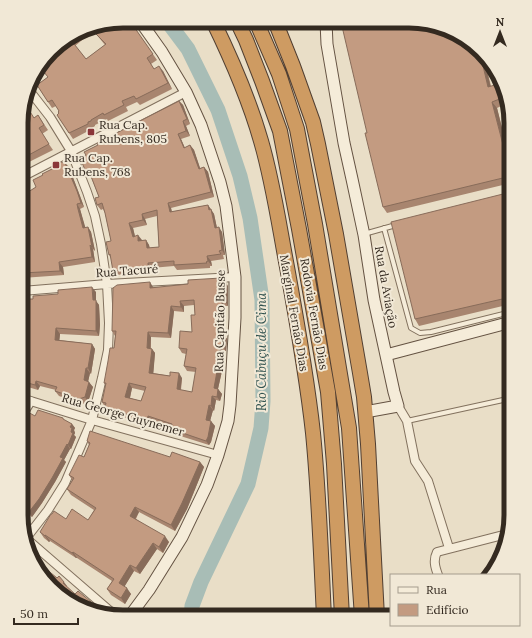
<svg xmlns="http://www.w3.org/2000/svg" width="532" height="638" font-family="Lora,serif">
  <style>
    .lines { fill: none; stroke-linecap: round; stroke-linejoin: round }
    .river { stroke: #a8bdb6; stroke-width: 15 }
    .lane-casing { stroke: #82715e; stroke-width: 6 }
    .street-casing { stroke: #82715e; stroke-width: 10 }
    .secondary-casing { stroke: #645242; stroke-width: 13 }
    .highway-casing { stroke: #513f32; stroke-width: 16 }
    .lane { stroke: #f5ecd9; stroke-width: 4 }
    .street { stroke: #f5ecd9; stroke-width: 8 }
    .secondary { stroke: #f5ecd9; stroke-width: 11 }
    .highway { stroke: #ce9b62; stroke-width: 14 }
    .wall { fill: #a8856f; fill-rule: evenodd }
    .shaded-wall { fill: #886c5a }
    .building { fill: #c39b81; stroke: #886c5a; fill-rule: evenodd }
    .poi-dot { fill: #8a3639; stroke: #f1e8d6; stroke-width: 1.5 }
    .labels { text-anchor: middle; stroke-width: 4; stroke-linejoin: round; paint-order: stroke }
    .poi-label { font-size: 12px; fill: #342a20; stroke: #f1e8d6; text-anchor: start }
    .street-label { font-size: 12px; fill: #342a20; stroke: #f1e8d6 }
    .water-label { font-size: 13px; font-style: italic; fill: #31524f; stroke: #f1e8d6 }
    .rim { fill: none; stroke: #342a20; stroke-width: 5 }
  </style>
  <rect width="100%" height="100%" fill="#e9dec7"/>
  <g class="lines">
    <path class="river" d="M167,21l21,28 30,61 22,66 10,42 12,82 1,101 -2,27 -6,26 -7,30 -47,98 -9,24 -1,11"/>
    <defs>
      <path id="lane" d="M384,228l27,100 9,5 11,-1 80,-20
        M364,234l32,-9
        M407,421l96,-21 8,-1"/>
      <path id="street" d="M22,177l164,-85
        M22,291l85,-7 128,-7
        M21,398l71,22 126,35
        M398,406l9,15 8,40 13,20 21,67
        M21,417l10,-16
        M27,537l21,-27 17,-27 27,-63 10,-42 6,-28 1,-27 -2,-39 -6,-40 -6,-28 -8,-24 -16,-41 -21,-34 -21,-27
        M28,540l89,77
        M438,575c-3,-8 -5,-15 -1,-23l70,-18"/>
      <path id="secondary" d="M326,22l1,22 17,99 8,36 12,56 10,65 20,92 4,14 -33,6
        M386,355l125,-33
        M129,617l20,-27 33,-53 25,-52 11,-30 10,-34 2,-16 5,-87v-41l-9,-71 -6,-24 -19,-57 -15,-33 -24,-40 -22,-31"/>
      <path id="highway" d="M213,21c19,39 36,78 48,120 12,41 18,84 26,126 10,55 20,110 26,166 6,61 8,123 11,184
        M237,21l9,19 16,41 18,50 19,98 29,163 6,72 8,153
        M256,21l23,53 18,55 18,95 34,204 13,189
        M275,21l18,45 20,56 5,22 18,90 24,139 4,24 4,47 9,173"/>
    </defs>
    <use href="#lane" class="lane-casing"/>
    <use href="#street" class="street-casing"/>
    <use href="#secondary" class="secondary-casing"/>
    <use href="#highway" class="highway-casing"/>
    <use href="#lane" class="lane"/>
    <use href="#street" class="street"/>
    <use href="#secondary" class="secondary"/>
    <use href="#highway" class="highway"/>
  </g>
  <path class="wall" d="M123,21l9,3 25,36 -6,4 3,5 9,2 9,18 -32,16 -3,-3 -11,5 2,4 -20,10 -1,-2 -12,6v1l-3,2v1l-19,10 -16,-24 2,-2v-2l-3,-5 -4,2 -15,-23 11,-8 -8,-9 -5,4 21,-26 31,-18 -3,3 3,5 -12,10 11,13 19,-14 -9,-11 9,-7 -2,-3z
    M484,58l7,28 11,3 4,15 -9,4 14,56v19l-124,30 -4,-6 -16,-74z
    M179,101l4,4 7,19 -4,2 4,10 -9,3 4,9 5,-3 4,5 6,18 4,-1 4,5 6,25 -43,11 1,4 36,-7 6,9 3,14 5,4 3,23h-2l1,4 -13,2 1,5h-2v2l-33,2 -3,-4 -23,2 1,4 -36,3 -3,-4 -2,-13 -2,-3 2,-14 -6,-28 -2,-4 -2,1 -4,-5 2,-8 -8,-20h-2l-3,-5v-17l12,-10zM157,216l2,31 -9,1 -1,-3 -3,-5 -4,1 -7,-5 -2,-8 14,-3 -2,-6z
    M25,108l9,10 4,-3 10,15 -6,4 11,16 -24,12 -3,-4 -4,3v-51z
    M69,167l11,29 4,11 -4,2 5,19 3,-1 3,5 4,19 -2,-2 2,13 -32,5 1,8 -42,3 1,5h-1v-95l3,6z
    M511,192v112l-92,22 -4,-7z
    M228,286v20h-3l-1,23v6l3,4 -1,12h-3l-2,19 1,1 -4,18 4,5 -2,7 -4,-1 -2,11 -1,-1 -3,11 5,5 -4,16 -2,3 -35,-11 -3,-5v-1l-8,-3 -11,-4 -2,5 -42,-14 -6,-10 4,-16 -2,-3 10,-35 1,-12 -3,-5 41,-44zM194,305l1,10 -3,17 -13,16 3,5 4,1 -2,12 3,5 9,1 -4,20 -11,-2 1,-12 -29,-5 2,-20 -3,-4 -1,-1v-11l20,1 3,-27 10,1v-6zM132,388l13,3 -4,10 -11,-3z
    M96,292v9l3,4 1,20 -1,11 -39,-2 -1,6 33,4 3,5 -4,25 -1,-1 -2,9 5,5 -5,15 -2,1 -4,1 -23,-8 -4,-5 1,-1 -16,-4 -2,4 -17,-5v-86h12z
    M35,416l29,4 8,4 3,4 -1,2 1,3 -1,2 2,2 -5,12h-1l-6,11 2,2 -11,20 -13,21 -10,14 -5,-4 -5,7 -1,-5z
    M87,441l83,16 30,5 4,5 -17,42 -12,22 -36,-19 -3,7 33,23 -6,11 -6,-4 -17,25 -6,-3 -10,16 7,7 -6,10 -14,-9 -4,-6 5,-8 -35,-23h-1l-26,-17 -1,1 -5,-4 -4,-6 26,-13 22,1 6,-10 -23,-15 -4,-6 5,-9 -3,-5 15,-18 5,-12z"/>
  <path class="shaded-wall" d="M480,53l4,5 8,35 -4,-6z
    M159,66l4,5 9,18 -4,-6z
    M498,84l4,5 4,15 -4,-6z
    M179,101l4,4 7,19 -3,-5z
    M492,102l5,6 14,56v11z
    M183,121l3,5 4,10 -4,-5z
    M178,134l3,5 6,14 -3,-5z
    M190,145l4,5 8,24 -3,-5z
    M65,163l4,4 11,29 4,11 -3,-4z
    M204,167l4,5 6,25 -3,-5z
    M168,203l3,5 2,9 -3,-5z
    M77,204l3,5 7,24 -4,-5z
    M208,205l6,9 4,19 -3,-5z
    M142,214l3,5 2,6 -4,-5z
    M129,223l4,5 3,13 -3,-4z
    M88,227l3,5 4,19 -3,-4z
    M219,227l3,5 3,23 -3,-5z
    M138,235l4,5v6l-4,-5z
    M146,240l3,5 1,8 -3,-5z
    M90,245l3,4 2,13 -3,-5z
    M207,256l4,5 1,5 -4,-5z
    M59,262l4,5 1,8 -4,-4z
    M148,263l3,5 1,4 -4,-5z
    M225,281l3,5v20l-3,-5z
    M150,282l3,5v6l-3,-5z
    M92,287l4,5v9l3,4 1,20 -1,11 -3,-5z
    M180,301l4,5v6l-3,-5z
    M222,301l3,5 -1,23v6l3,4 -1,12 -3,-5 -2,-12 -1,-9z
    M171,306l3,5 -3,27 -3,-5z
    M56,328l4,6 -1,11 -4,-5z
    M148,332l3,5 -1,16 -3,-5z
    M92,344l3,5 -4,25 -3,-6z
    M220,346l3,5 -2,19 1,1 -5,22 -3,-5 3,-22z
    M152,349l3,4 -2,25 -4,-5z
    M86,368l4,5 -3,13 -3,-6z
    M179,373l3,5 -2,16 -3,-5z
    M36,381l4,5 -2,4 -3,-5z
    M89,382l4,5 -5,15 -3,-5z
    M129,383l3,5 -3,14 -4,-5z
    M218,389l4,5 -2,7 -3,-4z
    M212,396l4,4 -2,11 -3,-5z
    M209,405l4,5 -4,15 -3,-5z
    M148,416l4,5 -2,5 -3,-5z
    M211,421l4,5 -4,16 -2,3 -3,-4z
    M72,424l3,4 -1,2 1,3 -1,2 2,2 -5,12 -3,-4 3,-13 -1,-5z
    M67,444l3,5 -6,11 2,2 -11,20 -13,21 -10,14 -3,-5z
    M200,462l4,5 -17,42 -12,22 -4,-6z
    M135,507l4,5 -5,9 -4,-5z
    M24,509l3,4 -5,7 -1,-6z
    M45,535l5,6 -1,1 -4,-6z
    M165,536l4,6 -6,11 -4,-6z
    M153,543l4,6 -17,25 -4,-6z
    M32,552l3,5 -2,2 -2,-6z
    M73,552l4,6h-1l-4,-5z
    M130,565l4,6 -11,18 -4,-6z
    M64,582l3,4 -1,2 -3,-5z
    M127,588l4,6 -6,10 -4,-6z"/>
  <path class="building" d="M123,21h6l3,3 21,30 -6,4 7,11 5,-3 9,17 -32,16 -2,-3 -12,5 2,4 -20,10 -1,-2 -12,7v1l-3,1v2l-19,9 -12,-18 2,-2 -1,-1 1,-1 -7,-11 -4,2 -11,-17 11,-8 -9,-11 17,-20 25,-14 -10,8 15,19 20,-15 -10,-10 9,-7 -1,-3z
    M341,22h81l44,16 14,15 8,34 10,-3 4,14 -10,4 19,74 -128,31 -18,-74h2z
    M179,101l8,18 -4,2 3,10 -8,3 6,14 6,-3 9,24 5,-2 7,25 -43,11 2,9 38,-7 1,5 2,-1 4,19 4,-1 3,23 -3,1 2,3 -14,2 1,5 -2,1 1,1 -33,2v-4l-26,2v4l-35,4 -3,-17 -1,1 -3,-13 5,-1 -6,-28 -3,-10 -5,2 -2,-7 4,-1 -10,-26 -3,1 -6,-14 6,-3 -2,-3 14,-7 -1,-2zM157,210l2,37 -12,1 -1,-8 -8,1v-6l-5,2 -4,-14 14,-3 -1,-6z
    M25,108l2,3 2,-1 5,8 4,-3 6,10 -5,3 10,16 -24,13 -2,-4 -1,1v-44z
    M61,162l4,1 12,28 4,12 -4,1 1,5 5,19 5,-1 4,20 -2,-2 2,12 -33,5 1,9 -38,2v-84l3,5 11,-7 -3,-7 10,-5 -1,-1 14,-7 -1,-2z
    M511,192v105l-96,22 -24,-97z
    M221,278l4,3v20h-3l-2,24h1v9h2v12h-3l-3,20h1l-4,22 4,1 -1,8 -5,-1 -1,10 -2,-1 -3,15 5,1 -3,16 -2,4 -35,-12 1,-5 -24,-8 -1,5 -42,-14 1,-4 -4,-1 4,-19h-2l4,-22 2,-13h4l2,-17h-4l1,-43 4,-3 33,-3v6l38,-4v-4zM194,300l1,15h-4l1,17 -12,-1 -1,17 8,1 -3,17 12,2 -4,24 -15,-3 2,-16 -9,-1v4l-21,-3 3,-24 -5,-1 1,-16 20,1 3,-27 10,1 -1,-6zM129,383l17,4 -5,14 -16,-4z
    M92,287l1,13h3v31l-40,-3 -1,12 37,4 -4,24h-2l-2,12 5,2 -4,15 -3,1 -4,1 -23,-8 2,-4 -21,-6 -1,4 -14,-4v-82h12v-3l25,-2v-4z
    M38,410l25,8v1l9,5 -2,3 2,1 -1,4 2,1 -5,12 -1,-1 -7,13 3,1 -11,20 -13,21 -10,13 -5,-3 -3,5v-95l5,-8 9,5z
    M90,431l80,26 2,-5 28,10 -18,41 -11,22 -36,-18 -5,9 35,20 -6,11 -6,-4 -17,25 -6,-3 -11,18 8,5 -6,10 -14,-9 7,-10 -41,-27 -1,1 -27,-18v1l-5,-4 11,-18h1l2,-3 12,8 6,-10 16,11 8,-12 -29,-19 7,-11 -5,-3 10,-20 5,2 6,-14 -3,-2z
    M33,558l24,20 2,-2 5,6 -1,1 12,11 3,-3 25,21 -36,-12 -32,-34z"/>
  <g class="poi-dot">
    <rect x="87" y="128" width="8" height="8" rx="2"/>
    <rect x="52" y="161" width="8" height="8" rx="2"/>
  </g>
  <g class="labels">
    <g class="poi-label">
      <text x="99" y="129">Rua Cap.<tspan x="99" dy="14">Rubens, 805</tspan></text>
      <text x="64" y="162">Rua Cap.<tspan x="64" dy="14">Rubens, 768</tspan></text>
    </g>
    <g class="street-label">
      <text transform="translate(127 271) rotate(-4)" y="4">Rua Tacuré</text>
      <text transform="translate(386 287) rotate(80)" y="4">Rua da Aviação</text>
      <text transform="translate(294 313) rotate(80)" y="4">Marginal Fernão Dias</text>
      <text transform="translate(314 314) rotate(80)" y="4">Rodovia Fernão Dias</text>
      <text transform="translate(220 321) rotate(-89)" y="4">Rua Capitão Busse</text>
      <text transform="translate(123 415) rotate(16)" y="4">Rua George Guynemer</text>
    </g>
    <g class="water-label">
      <text transform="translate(261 352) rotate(-90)" y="5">Rio Cabuçu de Cima</text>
    </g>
  </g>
  <path d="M0 0H532V638H0ZM123 28H409A95 95 0 0 1 504 123V515A95 95 0 0 1 409 610H123A95 95 0 0 1 28 515V123A95 95 0 0 1 123 28Z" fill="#f1e8d6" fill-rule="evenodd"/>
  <path class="rim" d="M123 28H409A95 95 0 0 1 504 123V515A95 95 0 0 1 409 610H123A95 95 0 0 1 28 515V123A95 95 0 0 1 123 28Z"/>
  <rect x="390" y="574" width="130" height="52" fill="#f1e8d6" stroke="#a59c8d"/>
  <rect x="398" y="587" width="20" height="6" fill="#f5ecd9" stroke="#a59c8d"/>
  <text x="426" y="594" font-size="12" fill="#342a20">Rua</text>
  <rect x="398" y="604" width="20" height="12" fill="#c39b81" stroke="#a59c8d"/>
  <text x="426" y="614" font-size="12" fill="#342a20">Edifício</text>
  <g transform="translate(500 32)" stroke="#f1e8d6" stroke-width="3" paint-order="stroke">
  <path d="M0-3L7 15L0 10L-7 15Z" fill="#342a20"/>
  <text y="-6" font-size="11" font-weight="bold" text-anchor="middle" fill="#342a20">N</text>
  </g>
  <path d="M14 618v6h64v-6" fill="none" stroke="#342a20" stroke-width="2"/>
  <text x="20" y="618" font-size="12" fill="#342a20" stroke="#f1e8d6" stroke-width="3" paint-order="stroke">50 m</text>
</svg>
